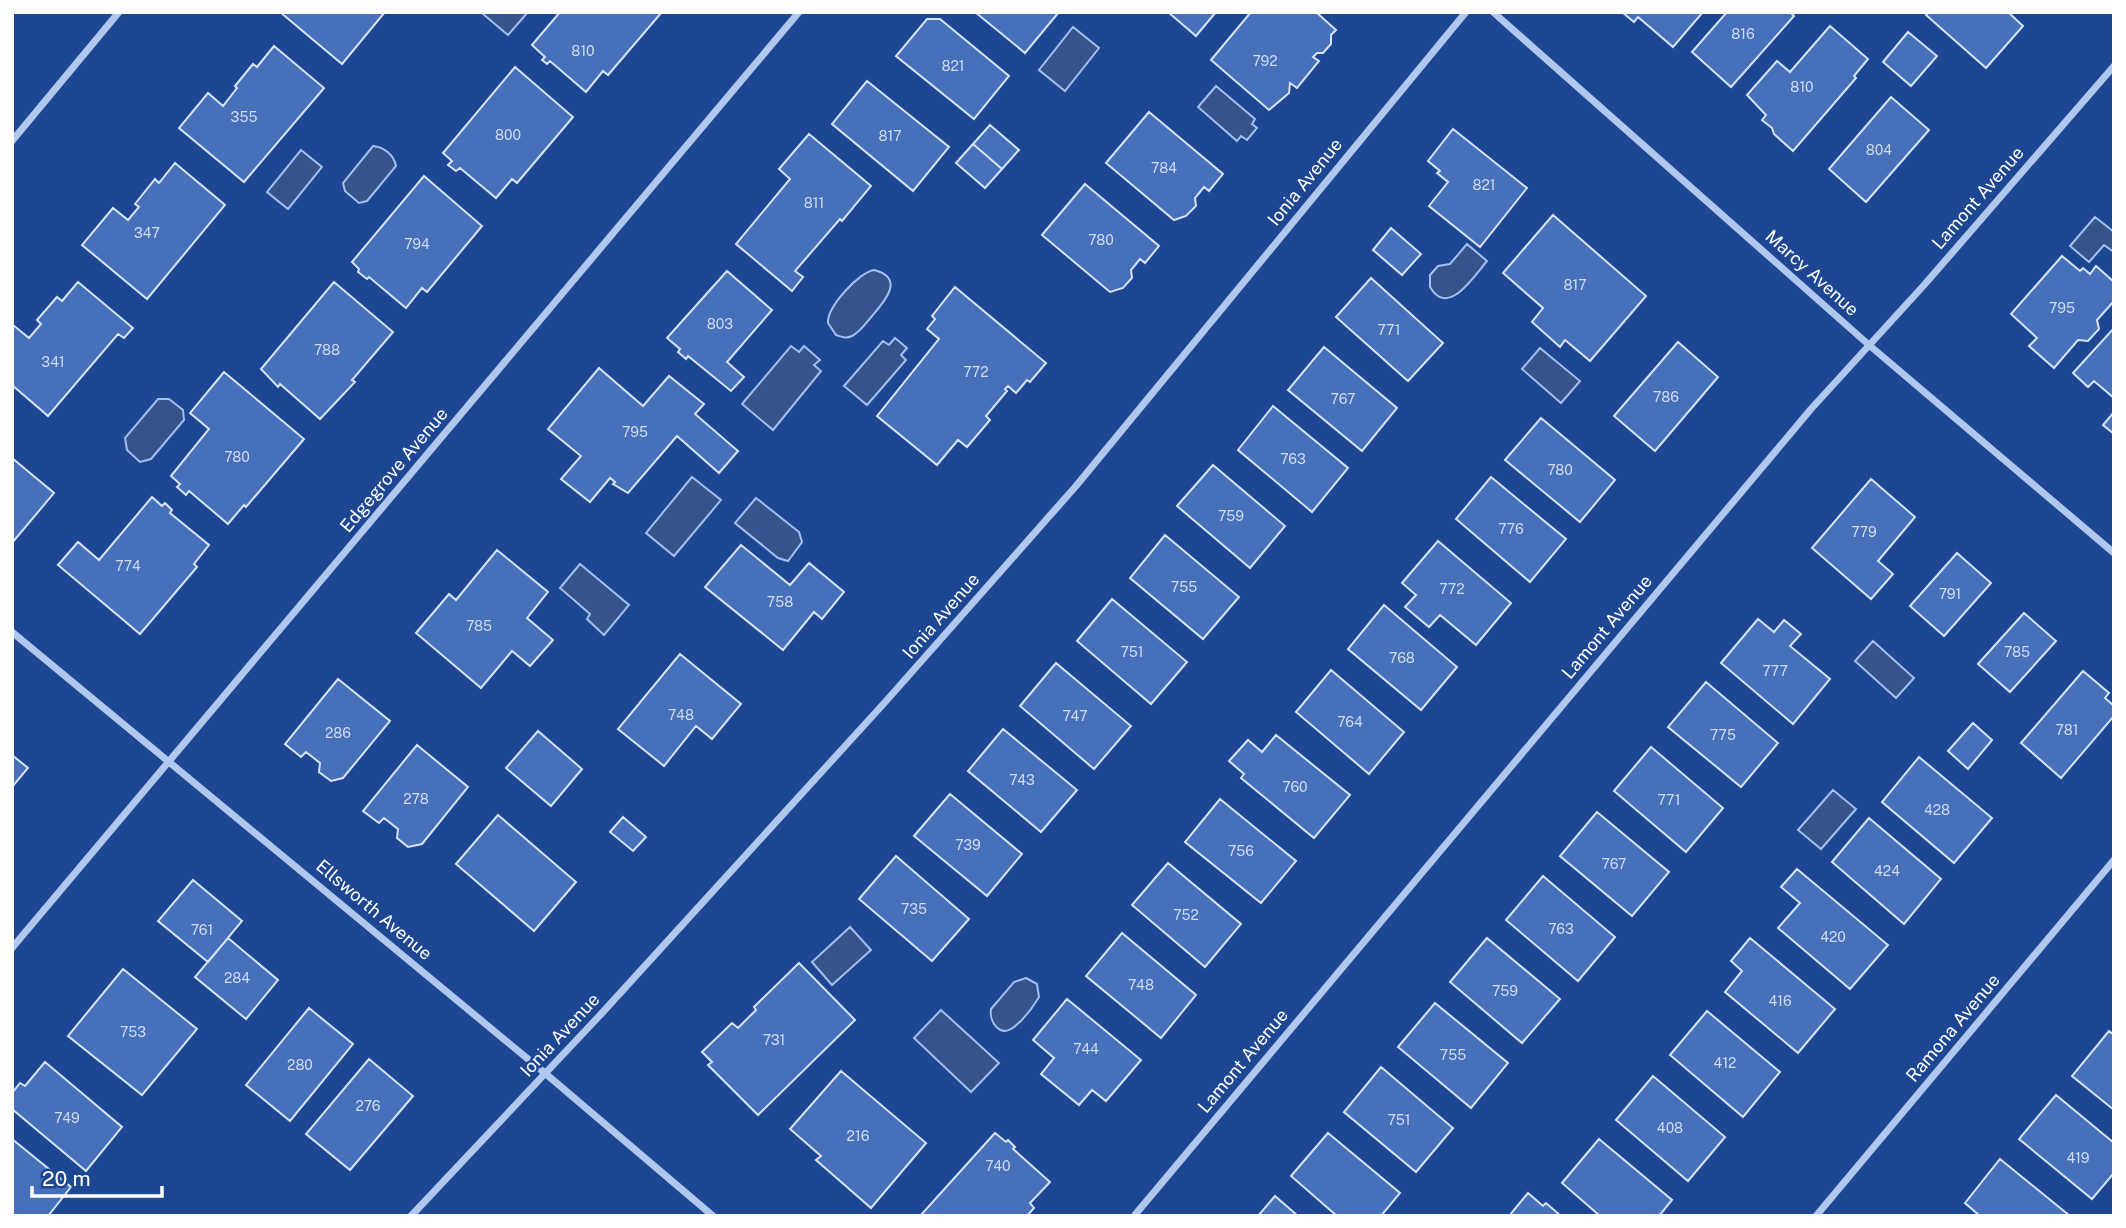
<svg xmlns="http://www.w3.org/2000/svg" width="2126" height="1228" font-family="'Public Sans',sans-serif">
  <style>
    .water { fill: #36538b; stroke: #a3c0f0; stroke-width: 2 }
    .building { fill: #4670b9; stroke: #d6e3fa; stroke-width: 2 }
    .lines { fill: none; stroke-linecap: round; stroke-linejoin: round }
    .street { stroke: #b0c7ee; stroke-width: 7 }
    .labels { text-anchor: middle; stroke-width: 5; stroke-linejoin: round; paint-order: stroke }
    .number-label { font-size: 14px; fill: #d1dbee }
    .street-label { font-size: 18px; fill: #fff; stroke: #1e4793 }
  </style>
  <rect width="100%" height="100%" fill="#1e4793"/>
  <path class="water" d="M485,12h43l-20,23 -25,-21z
    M1073,27l26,21 -34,43 -26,-21z
    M1216,86l39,33 -3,5 5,4 -10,12 -6,-4 -4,5 -39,-34z
    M373,146c11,1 21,9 23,20l-29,35 -8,2 -14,-12 -2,-8z
    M301,150l21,17 -34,42 -21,-17z
    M2095,217l19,15v20l-10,-7 -15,17 -19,-16z
    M1467,244l20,17c-13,15 -39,57 -57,26v-12l8,-9 12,-2z
    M874,270c32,8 10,32 -2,46 -6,7 -12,16 -20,20 -6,3 -10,1 -16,-1l-8,-12c-1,-16 31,-51 46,-53z
    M895,338l12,10 -6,7 5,5 -39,45 -23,-19 39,-45 6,4z
    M791,346l8,6 5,-6 16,14 -6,5 7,6 -48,59 -31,-26z
    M1540,348l40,33 -19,22 -39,-34z
    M158,399h11l14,11 1,10 -33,39 -11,3 -13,-12 -2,-12z
    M692,477l29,23 -47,56 -28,-23z
    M756,498l43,34 3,10 -14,19 -10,-3 -43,-35z
    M580,564l49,41 -25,30 -17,-16 3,-5 -30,-26z
    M1873,641l41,37 -18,20 -41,-37z
    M1833,790l23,19 -35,40 -23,-19z
    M850,927l21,23 -39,35 -20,-23z
    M1026,978l11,6 2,13c-6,10 -16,23 -25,30 -14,11 -25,-5 -23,-18l23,-27z
    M941,1010l58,53 -28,29 -57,-54z"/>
  <path class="building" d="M280,12h105l-43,52z
    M560,12h102l-54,63 -5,-4 -17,21 -36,-31 -3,3 -5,-4 3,-3 -13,-12z
    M975,12h84l-34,41z
    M1168,12h48l-20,24z
    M1251,12h65l20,18 -5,5v9l-8,9h-6l-4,4 6,4 -22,27 -7,-5 -1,10 -20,17 -58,-50z
    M1622,12h81l-30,35 -35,-30 -4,5z
    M1727,12h63l4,4 -63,71 -39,-35z
    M1929,12h79l15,14 -37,42 -60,-53z
    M927,19h13l69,57 -35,43 -78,-63z
    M1830,26l38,33 -14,17 2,2 -63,73 -19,-17 -2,-6 -10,-8 4,-5 -19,-20 30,-34 13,11z
    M1908,32l29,24 -26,30 -28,-24z
    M274,46l50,42 -80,94 -65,-54 29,-35 15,13 14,-18 -2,-2 18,-22 4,3z
    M515,67l58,50 -56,66 -5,-4 -16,19 -36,-30 -4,3 -8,-6 4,-4 -9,-8z
    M867,81l82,66 -36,44 -81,-67z
    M1891,97l38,33 -63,72 -37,-33z
    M1149,112l74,62 -14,17 -5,-4 -9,11 1,8 -10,10 -12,4 -68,-57z
    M990,125l29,25 -17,19 -29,-25z
    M1453,129l74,59 -47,59 -51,-41 19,-24 -11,-9 3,-2 -12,-10z
    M809,134l62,52 -29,35 -2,-2 -45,52 8,6 -11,14 -56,-47 54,-65 -11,-10z
    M973,144l29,25 -17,19 -29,-25z
    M175,163l50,42 -78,94 -65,-54 31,-37 15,12 11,-13 -4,-3 20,-25 4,4z
    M424,176l58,50 -55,66 -5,-4 -16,20 -37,-31 -2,2 -9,-7 1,-3 -7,-7z
    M1085,184l74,62 -14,17 -5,-4 -9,11 1,8 -9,10 -13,4 -68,-57z
    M1553,215l93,81 -56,65 -25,-21 -5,7 -28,-25 11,-14 -40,-35z
    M1391,228l30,26 -19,21 -29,-25z
    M2062,256l18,15 3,-3 7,6 6,-8 18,16v19l-17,19 2,9 -11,12 -10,-1 -24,28 -25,-22 8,-8 -26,-24z
    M727,271l45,39 -45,52 17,15 -13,14 -43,-35 -2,3 -8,-7 2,-3 -13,-11z
    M1371,278l72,65 -35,38 -72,-64z
    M78,282l55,46 -9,10 -6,-4 -70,82 -36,-31v-59l1,-1 16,13 12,-14 -4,-4 20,-23 5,4z
    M334,282l59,50 -41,48 3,2 -35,37 -40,-35 -2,3 -17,-18z
    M955,287l91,76 -16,19 -3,-2 -11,13 -8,-7 -3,3 2,2 -21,25 4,4 -23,27 -9,-7 -21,25 -60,-49 62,-77 -12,-10 8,-10 -3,-3z
    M2114,328v70l-20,-17 -6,6 -15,-14z
    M1678,342l40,35 -63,74 -41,-35z
    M1324,347l73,61 -35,43 -74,-61z
    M599,368l44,38 26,-30 35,28 -9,10 43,37 -19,22 -42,-37 -49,57 -15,-9 2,-2 -5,-4 -20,24 -29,-23 20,-23 -33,-27z
    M224,372l80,67 -58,68 -2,-2 -16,19 -39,-33 -3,4 -9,-8 3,-3 -9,-8 38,-47 -19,-16z
    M1273,406l75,62 -36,44 -74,-62z
    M2114,412v22l-11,-9z
    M1541,418l74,62 -35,42 -75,-62z
    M12,458l42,35 -42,50z
    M1213,465l72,61 -35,42 -73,-62z
    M1491,477l75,62 -36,43 -74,-63z
    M1871,479l44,38 -37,44 15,13 -22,25 -59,-51z
    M152,497l10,9 3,-3 7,7 -2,3 39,32 -15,19 3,3 -57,67 -82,-69 20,-23 21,18z
    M1165,535l74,62 -36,42 -73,-61z
    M1438,541l73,62 -35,42 -36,-30 -11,12 -24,-20 11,-12 -14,-12z
    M741,545l49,40 19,-22 35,29 -22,27 -8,-7 -31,38 -78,-63z
    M497,550l51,42 -21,26 26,22 -23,26 -18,-15 -31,37 -65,-55 33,-39 7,6z
    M1957,553l34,30 -47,53 -34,-30z
    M1112,599l75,63 -36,42 -74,-63z
    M1384,605l73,62 -36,43 -73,-61z
    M2024,613l32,28 -46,51 -32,-28z
    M1758,619l16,13 10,-12 17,14 -11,12 40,33 -37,45 -72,-61z
    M680,654l61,50 -29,35 -16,-13 -32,40 -46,-37z
    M1056,663l75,63 -37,43 -74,-63z
    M1331,670l73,62 -35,42 -73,-62z
    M2083,671l26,22 -4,5 9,8v10l-53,62 -40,-35z
    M338,679l52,42 -47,57 -12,3 -12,-9 1,-9 -14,-11 -5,5 -16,-13z
    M1706,682l72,61 -37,44 -73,-60z
    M1973,723l19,17 -24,29 -20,-18z
    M1003,729l74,61 -36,42 -73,-61z
    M538,731l44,38 -31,37 -45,-38z
    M1276,735l74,60 -36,43 -73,-60 3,-4 -15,-13 19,-21 14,12z
    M417,745l51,42 -46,57 -14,3 -11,-9 1,-9 -14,-11 -5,5 -16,-12z
    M1651,747l72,61 -37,44 -72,-61z
    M12,755l16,13 -16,19z
    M1919,757l73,61 -38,45 -72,-61z
    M950,794l72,60 -35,42 -73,-60z
    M1220,799l76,62 -35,42 -76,-61z
    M1597,812l72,60 -37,44 -72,-60z
    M498,815l78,67 -42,49 -78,-67z
    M623,817l23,20 -13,14 -23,-19z
    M1869,818l72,61 -37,45 -72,-62z
    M896,856l73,63 -37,42 -73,-62z
    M1168,863l73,61 -36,43 -73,-62z
    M1797,869l91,76 -38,44 -72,-61 22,-25 -19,-16z
    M1543,876l72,61 -37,44 -72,-61z
    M193,880l49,41 -34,41 -50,-41z
    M1122,933l74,62 -35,43 -75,-62z
    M228,938l50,42 -32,39 -51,-42z
    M1487,938l73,61 -38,44 -72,-61z
    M1750,938l85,71 -37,44 -73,-61 17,-21 -11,-10z
    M799,963l56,57 -97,95 -50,-50 4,-3 -10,-10 30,-29 6,5 18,-18 -2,-3z
    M123,969l74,60 -55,66 -74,-59z
    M1067,999l74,61 -35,41 -14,-11 -13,15 -38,-31 13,-16 -21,-18z
    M1435,1003l73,60 -37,45 -73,-61z
    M309,1008l44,36 -63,77 -44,-36z
    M1707,1011l73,61 -37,45 -73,-62z
    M2109,1031l5,4v75l-42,-34z
    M369,1059l44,37 -63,74 -44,-36z
    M45,1062l77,65 -36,44 -74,-62v-16l8,-10 5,3z
    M1381,1067l72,61 -37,44 -72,-60z
    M841,1071l85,72 -55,65 -55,-48 5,-4 -31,-27z
    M1653,1076l72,61 -37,44 -72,-61z
    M2056,1095l58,48v30l-22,26 -73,-60z
    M995,1133l11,9 2,-2 7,7 -2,2 37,33 -20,21 4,5 -7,8h-107z
    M1328,1133l72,60 -19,23h-44l-46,-40z
    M12,1139l59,48 -23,29h-33l-3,-2z
    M1599,1139l73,61 -13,16h-59l-38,-33z
    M2000,1159l70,57h-90l-15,-13z
    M1528,1193l15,13 3,-3 15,13h-52z
    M1275,1196l23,20h-40z"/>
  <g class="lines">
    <path class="street" d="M1493,12l376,333 245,208
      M12,141l107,-129
      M12,632l534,442 167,142
      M12,948l787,-936
      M411,1216l191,-203 285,-313 189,-214 390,-474
      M1134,1216l677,-807 114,-125 189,-218
      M1816,1216l298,-356"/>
  </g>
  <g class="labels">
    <g class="number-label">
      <text x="1743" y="39">816</text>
      <text x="583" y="56">810</text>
      <text x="1265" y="66">792</text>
      <text x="953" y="71">821</text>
      <text x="1802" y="92">810</text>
      <text x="244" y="122">355</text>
      <text x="508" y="140">800</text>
      <text x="890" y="141">817</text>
      <text x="1879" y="155">804</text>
      <text x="1164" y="173">784</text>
      <text x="1484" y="190">821</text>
      <text x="814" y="208">811</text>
      <text x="147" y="238">347</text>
      <text x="1101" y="245">780</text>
      <text x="417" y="249">794</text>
      <text x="1575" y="290">817</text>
      <text x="2062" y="313">795</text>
      <text x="720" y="329">803</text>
      <text x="1389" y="335">771</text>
      <text x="327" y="355">788</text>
      <text x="53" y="367">341</text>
      <text x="976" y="377">772</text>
      <text x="1666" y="402">786</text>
      <text x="1343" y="404">767</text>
      <text x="635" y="437">795</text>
      <text x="237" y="462">780</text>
      <text x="1293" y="464">763</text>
      <text x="1560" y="475">780</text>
      <text x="1231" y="521">759</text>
      <text x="1511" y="534">776</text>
      <text x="1864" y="537">779</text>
      <text x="128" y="571">774</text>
      <text x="1184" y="592">755</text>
      <text x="1452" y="594">772</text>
      <text x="1950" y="599">791</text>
      <text x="780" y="607">758</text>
      <text x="479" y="631">785</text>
      <text x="1132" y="657">751</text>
      <text x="2017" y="657">785</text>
      <text x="1402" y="663">768</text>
      <text x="1775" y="676">777</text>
      <text x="681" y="720">748</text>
      <text x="1075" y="721">747</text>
      <text x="1350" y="727">764</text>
      <text x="2067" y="735">781</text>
      <text x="338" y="738">286</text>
      <text x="1723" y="740">775</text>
      <text x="1022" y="785">743</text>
      <text x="1295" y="792">760</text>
      <text x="416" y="804">278</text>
      <text x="1669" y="805">771</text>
      <text x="1937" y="815">428</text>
      <text x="968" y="850">739</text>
      <text x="1241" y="856">756</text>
      <text x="1614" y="869">767</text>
      <text x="1887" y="876">424</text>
      <text x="914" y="914">735</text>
      <text x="1186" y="920">752</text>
      <text x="1561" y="934">763</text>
      <text x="202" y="935">761</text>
      <text x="1833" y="942">420</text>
      <text x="237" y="983">284</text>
      <text x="1141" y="990">748</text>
      <text x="1505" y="996">759</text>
      <text x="1780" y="1006">416</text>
      <text x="133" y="1037">753</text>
      <text x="774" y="1045">731</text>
      <text x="1086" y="1054">744</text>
      <text x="1453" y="1060">755</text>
      <text x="1725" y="1068">412</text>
      <text x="300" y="1070">280</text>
      <text x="368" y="1111">276</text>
      <text x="67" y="1123">749</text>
      <text x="1399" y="1125">751</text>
      <text x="1670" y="1133">408</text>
      <text x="858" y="1141">216</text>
      <text x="2078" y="1163">419</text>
      <text x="998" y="1171">740</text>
    </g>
    <g class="street-label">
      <text transform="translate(1305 182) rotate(-51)" y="6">Ionia Avenue</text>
      <text transform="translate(1978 198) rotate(-49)" y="6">Lamont Avenue</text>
      <text transform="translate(1812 273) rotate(42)" y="6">Marcy Avenue</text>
      <text transform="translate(394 470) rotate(-50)" y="6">Edgegrove Avenue</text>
      <text transform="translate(941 616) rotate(-49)" y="6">Ionia Avenue</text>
      <text transform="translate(1607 627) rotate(-50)" y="6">Lamont Avenue</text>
      <text transform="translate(374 910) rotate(40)" y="6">Ellsworth Avenue</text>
      <text transform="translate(1953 1028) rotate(-50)" y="6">Ramona Avenue</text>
      <text transform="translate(560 1035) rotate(-47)" y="6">Ionia Avenue</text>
      <text transform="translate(1243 1061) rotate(-50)" y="6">Lamont Avenue</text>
    </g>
  </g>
  <rect width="2126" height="1228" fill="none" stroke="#ffffff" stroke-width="28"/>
  <path d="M32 1186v10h130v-10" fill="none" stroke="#ffffff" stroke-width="3.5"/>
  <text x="42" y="1186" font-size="21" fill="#ffffff" stroke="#1e4793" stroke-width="5" paint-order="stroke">20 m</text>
</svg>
